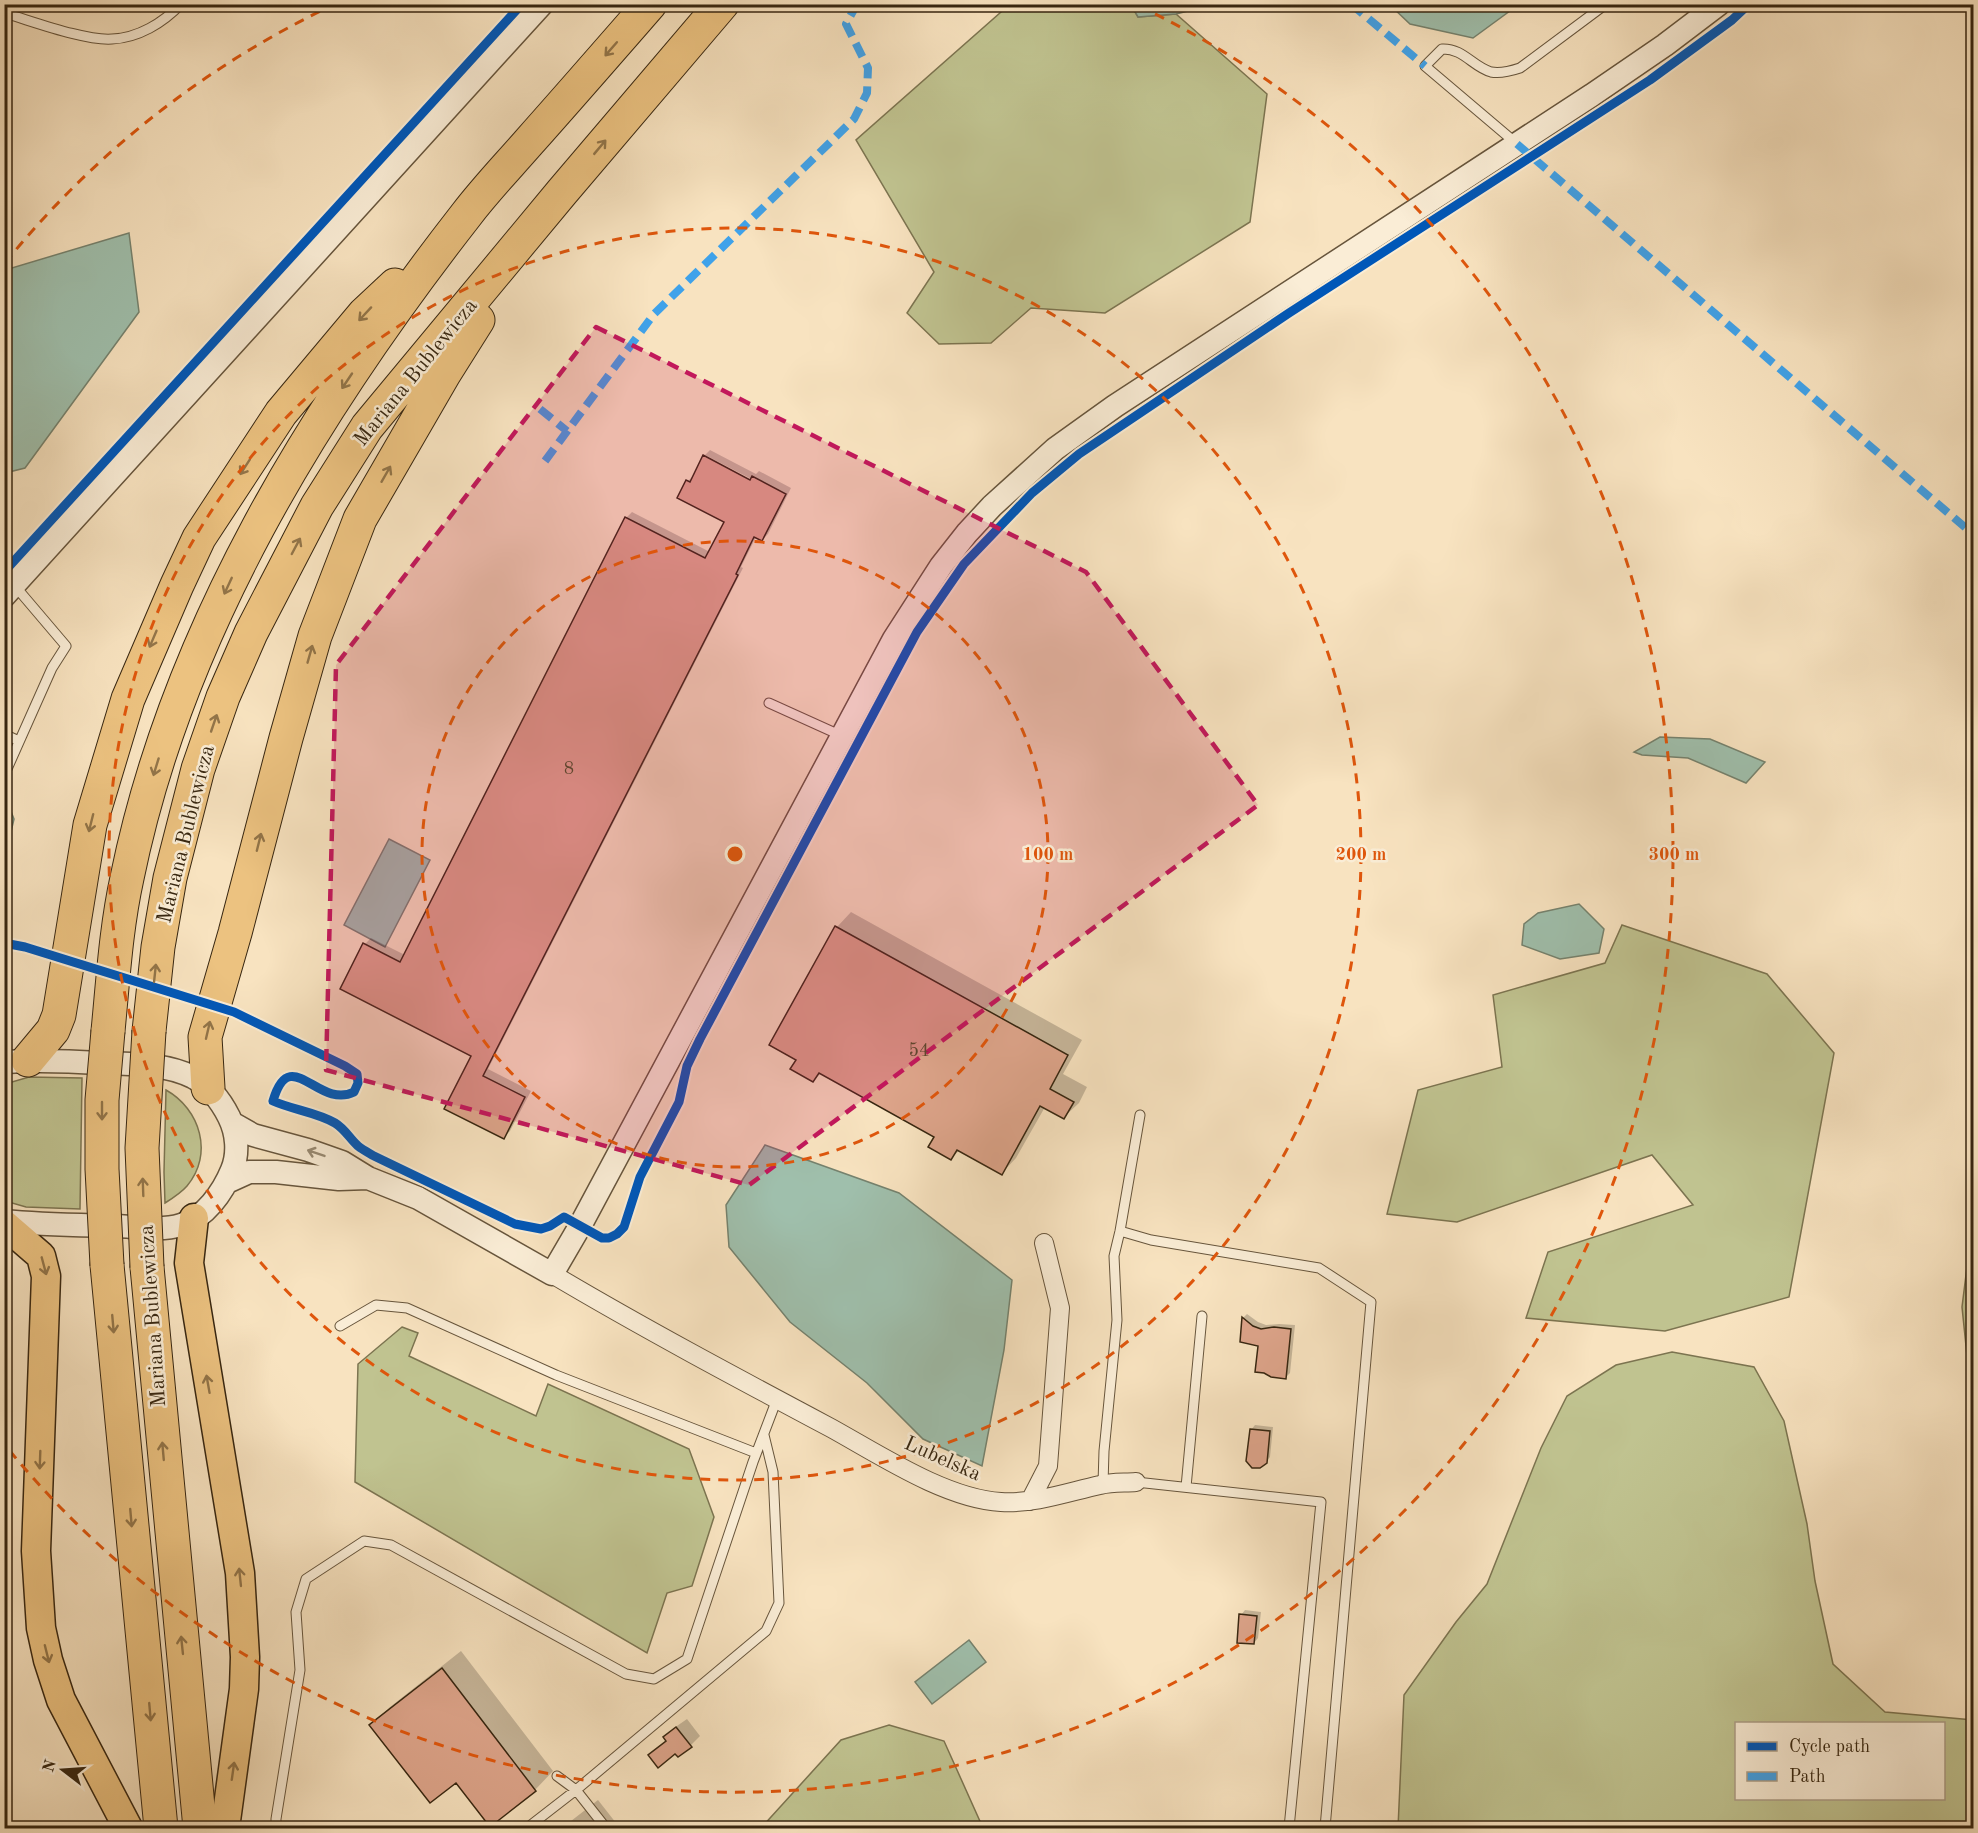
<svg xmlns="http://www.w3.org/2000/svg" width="1978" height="1833" font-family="'Old Standard TT',serif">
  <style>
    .green { fill: #c0c390; stroke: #7c7450; stroke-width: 1.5; fill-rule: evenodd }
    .water { fill: #9fbfac; stroke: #75826e; stroke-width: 1.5 }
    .shadow { fill: #0003 }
    .building { fill: #dda48a; stroke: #372610; stroke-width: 1.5 }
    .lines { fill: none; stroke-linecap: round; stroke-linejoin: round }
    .service-casing { stroke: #67553c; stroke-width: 11 }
    .minor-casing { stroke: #67553c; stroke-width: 20 }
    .tertiary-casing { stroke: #67553c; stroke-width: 25 }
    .primary-casing { stroke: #372610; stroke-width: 31 }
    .motorway-casing { stroke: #372610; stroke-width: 35 }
    .service { stroke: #faedd6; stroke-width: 9 }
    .minor { stroke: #faedd6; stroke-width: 18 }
    .tertiary { stroke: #faedd6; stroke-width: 22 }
    .primary { stroke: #ecc280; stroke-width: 28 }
    .motorway { stroke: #ecc280; stroke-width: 33 }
    .motorway-bridge-casing { stroke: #372610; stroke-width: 35; stroke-linecap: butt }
    .motorway-bridge { stroke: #ecc280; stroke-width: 33 }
    .quiet { stroke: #3fa2ea; stroke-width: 8; stroke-dasharray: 15 8; stroke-linecap: butt }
    .cycleway-casing { stroke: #faedd6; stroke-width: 13 }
    .cycleway { stroke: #0057b8; stroke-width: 9 }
    .oneway { stroke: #927448 }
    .oneway2 { stroke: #988a73 }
    .marked { fill: #c2185b; fill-opacity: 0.2; stroke: #c2185b; stroke-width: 4.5; stroke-dasharray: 12 8; stroke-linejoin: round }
    .ring { fill: none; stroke: #df560c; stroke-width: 3; stroke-dasharray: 10 8 }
    .labels { text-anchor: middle; stroke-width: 5; stroke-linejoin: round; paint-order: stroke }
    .number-label { font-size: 18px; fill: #60462e }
    .street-label { font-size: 21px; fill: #372610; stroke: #faedd6 }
    .centre { fill: #df560c; stroke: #faedd6; stroke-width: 3 }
    .ring-label { font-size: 18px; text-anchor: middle; font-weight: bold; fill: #df560c; stroke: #faedd6; stroke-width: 5; stroke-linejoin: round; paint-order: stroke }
  </style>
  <rect width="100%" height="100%" fill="#f8e3c0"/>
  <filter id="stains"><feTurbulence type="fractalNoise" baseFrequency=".00333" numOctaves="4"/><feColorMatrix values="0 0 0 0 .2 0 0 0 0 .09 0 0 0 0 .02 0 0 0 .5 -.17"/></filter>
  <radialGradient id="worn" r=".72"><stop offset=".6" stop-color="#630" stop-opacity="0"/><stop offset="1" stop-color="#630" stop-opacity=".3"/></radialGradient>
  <path class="green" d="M1009,5h122l7,12 38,-3 91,80 -17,128 -145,91 -74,-5 -40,35 -52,1 -32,-31 27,-41 -78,-132z
    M1622,925l145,49 67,79 -45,244 -124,34 -139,-13 22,-66 145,-47 -41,-50 -195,67 -70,-8 31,-124 84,-23 -9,-72 112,-32z
    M29,1077l53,1 -2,131 -54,-2 -21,-6v-117z
    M166,1090c34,19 48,64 21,96 -6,7 -14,12 -22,17l-1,-31z
    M1973,1219l1,195h-1l-11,-107z
    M402,1327l16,6 -9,23 127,60 12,-32 141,65 25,68 -22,69 -25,7 -20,60 -292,-171 3,-118z
    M1672,1352l82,15 30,54 23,103 8,57 18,83 52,48 88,8v108h-575l6,-133 52,-73 31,-38 54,-136 26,-52 49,-31zM1736,1724h208v74h-208z
    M889,1725l55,16 39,87h-222l80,-88z"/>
  <path class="water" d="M1131,5h81l-36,9 -38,3z
    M1390,5h128l-45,33 -63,-14z
    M129,233l10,79 -114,156 -20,5v-203z
    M1660,737l50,2 55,23 -19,21 -58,-25 -46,-3 -8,-3z
    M5,796l9,23 -9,38z
    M389,839l41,21 -45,87 -41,-22z
    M1579,904l25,25 -5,24 -39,6 -38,-14 2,-21 14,-11z
    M765,1145l134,48 113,87 -8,70 -22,116 -59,-27 -56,-56 -77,-61 -61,-75 -3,-42z
    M969,1640l17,22 -54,42 -17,-22z"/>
  <path class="shadow" d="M710,450l46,24 3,-3 32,17 -23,46 -6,6 -6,-3 -15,30 2,1 -255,501 43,22 -21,40 -6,6 -31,-82 -108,-111 6,-6 34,17 221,-437 6,-6 78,40 16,-31 -38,-40 6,-6 62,9 1,-2 -52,-27z
    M851,912l231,128 -19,34 24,13 -8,16 -15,14 -19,-10 -29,51 -14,15 -42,-23 -9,8 -15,-22 -115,-63 -8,8 -15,-22 -27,-15 66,-117z
    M1247,1314l11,8 8,3 13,-1 16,1 -5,48 -4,4 -14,-1 -15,-5 3,-26 -19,-4 2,-23z
    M1255,1425l18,2 -3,30 -4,5 -15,-32z
    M1245,1610l16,2 -3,26 -4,5 -13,-28z
    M461,1651l92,120 -18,19 -45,34 -34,-43 -85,-56 19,-18z
    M687,1719l13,17 -9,9 -12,10 -3,-3 -26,3 17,-15 -2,-3 9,-9z
    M598,1800l22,28h-58z"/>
  <path class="building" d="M703,455l47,25 2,-4 34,18 -24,47 -8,-4 -18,37 2,1 -255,501 42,21 -21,42 -60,-30 27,-53 -131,-67 23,-46 37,19 225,-445 80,41 19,-36 -47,-24 9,-18 4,2z
    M835,926l233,129 -18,34 24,13 -10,17 -24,-13 -38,69 -45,-25 -6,10 -23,-13 6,-10 -115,-64 -6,9 -23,-13 6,-9 -27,-15z
    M1242,1317l11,9 8,3 13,-2 17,2 -5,50 -15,-2 -7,-4 -9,-1 3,-26 -18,-4z
    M1250,1429l20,2 -3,32 -7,5h-8l-6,-7z
    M1239,1614l18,2 -3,28 -17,-1z
    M442,1668l94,123 -46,36 -34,-44 -26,20 -61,-78z
    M676,1727l16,20 -14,10 -3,-3 -17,14 -10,-13 18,-14 -3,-4z"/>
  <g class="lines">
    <defs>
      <path id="service" d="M4,13c28,8 81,28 108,26 26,-1 51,-16 69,-35
        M1517,144l-92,-78 17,-17c21,-1 31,18 49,23 10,2 20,-1 29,-4l86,-64
        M769,703l73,33
        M4,734l15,7
        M7,769l45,-101 14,-22 -51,-60
        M1120,1231l31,9 168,28 52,34 -46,526
        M340,1326l36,-21 31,3 149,67 200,78
        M1136,1482l185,20 -32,326
        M1103,1484l1,-33 13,-131 -3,-64 6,-25 20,-116
        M1186,1487l16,-171
        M557,1776l19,14 30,38
        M276,1828v-9l24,-149 -4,-58 10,-33 58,-38 27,4 235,129 28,5 33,-20 66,-197 24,-63
        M527,1828l49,-38 190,-159 13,-28 -6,-131 -9,-37"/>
      <path id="minor" d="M552,1274c91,54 185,104 279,154 49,27 115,71 170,74 34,2 67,-10 99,-17 12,-3 24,-2 36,-3
        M1030,1501l18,-35 12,-158 -16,-65"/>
      <path id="tertiary" d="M4,596l538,-592
        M4,1062c32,-2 64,-1 96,1 31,1 65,0 93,14 17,9 28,24 36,40 8,16 10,36 3,53 -9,22 -27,48 -51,55 -19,6 -43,2 -63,1 -38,-1 -76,-1 -114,-5
        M232,1123l21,12 55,15 34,12 26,16 50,20 134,76 28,-48 314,-587 47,-73 26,-33 25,-27 63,-57 60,-43 477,-311 73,-50 54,-41
        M227,1182l22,-10h27l63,7 29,-1"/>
      <path id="primary" d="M194,1218l-5,45 51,310 5,84 -1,32 -19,139
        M4,1224l37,32 5,20 -10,275 5,77 7,32 13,40 67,128"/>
      <path id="motorway" d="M108,1031c5,-51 8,-103 19,-153 50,-246 186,-467 339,-663 19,-25 41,-48 62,-72 41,-46 81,-92 122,-139
        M149,1031l9,-84 12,-69 28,-109 25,-72 28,-64 66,-127 50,-79 195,-235 160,-188
        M28,1060l25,-30 6,-15 31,-190 38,-126 49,-114 22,-47 82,-125 83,-99 31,-29
        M208,1088l-3,-51 30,-104 51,-195 29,-102 45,-117 84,-145 34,-54
        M107,1265l54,563
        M147,1267l53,561"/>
    </defs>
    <use href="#service" class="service-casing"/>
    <use href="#minor" class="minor-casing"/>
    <use href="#tertiary" class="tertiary-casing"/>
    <use href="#primary" class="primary-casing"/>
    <use href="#motorway" class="motorway-casing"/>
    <use href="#service" class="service"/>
    <use href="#minor" class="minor"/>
    <use href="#tertiary" class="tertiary"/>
    <use href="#primary" class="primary"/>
    <use href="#motorway" class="motorway"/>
    <defs>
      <path id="motorway-bridge" d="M107,1265l-5,-96v-69l6,-69
        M147,1267l-5,-119 7,-117"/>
    </defs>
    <use href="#motorway-bridge" class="motorway-bridge-casing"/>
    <use href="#motorway-bridge" class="motorway-bridge"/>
    <path class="quiet" d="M1351,4l74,62
      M1517,144l457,391
      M540,409l27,22
      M545,461l109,-147 200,-195 13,-26 1,-25 -22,-44 11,-20"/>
    <defs>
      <path id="cycleway" d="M4,572l518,-568
        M4,943l21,4 209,65 111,54 12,8 1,9 -4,9c-36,18 -64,-50 -81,9 20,9 43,11 62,22 10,6 15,16 23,23 5,4 11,7 16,10l141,68 26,5 9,-3 14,-9 38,21h7l8,-4 7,-7 16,-50 39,-75 8,-36 13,-27 217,-407 47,-68 68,-71 47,-39 210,-141 361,-233 82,-60 17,-16"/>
    </defs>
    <use href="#cycleway" class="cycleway-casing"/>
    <use href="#cycleway" class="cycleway"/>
  </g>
  <defs><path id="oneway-shaft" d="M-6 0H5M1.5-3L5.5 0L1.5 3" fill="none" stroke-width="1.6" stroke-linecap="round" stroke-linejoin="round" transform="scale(1.5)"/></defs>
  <g class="oneway">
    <use href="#oneway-shaft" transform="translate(611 49) rotate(131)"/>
    <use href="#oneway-shaft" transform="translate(600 147) rotate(-50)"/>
    <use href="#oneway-shaft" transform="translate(365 314) rotate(133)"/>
    <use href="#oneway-shaft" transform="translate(347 381) rotate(124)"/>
    <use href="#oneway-shaft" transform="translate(245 467) rotate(123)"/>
    <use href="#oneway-shaft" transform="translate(386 474) rotate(-60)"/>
    <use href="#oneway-shaft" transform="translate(296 546) rotate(-62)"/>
    <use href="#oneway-shaft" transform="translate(228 586) rotate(115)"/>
    <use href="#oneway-shaft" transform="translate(153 639) rotate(113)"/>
    <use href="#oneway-shaft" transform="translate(310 654) rotate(-74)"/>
    <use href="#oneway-shaft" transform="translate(214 723) rotate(-71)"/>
    <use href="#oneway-shaft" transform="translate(156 767) rotate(107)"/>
    <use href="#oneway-shaft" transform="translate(91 823) rotate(104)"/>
    <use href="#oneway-shaft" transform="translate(259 842) rotate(-76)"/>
    <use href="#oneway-shaft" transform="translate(155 973) rotate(-84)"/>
    <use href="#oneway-shaft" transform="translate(208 1030) rotate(-77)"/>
    <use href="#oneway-shaft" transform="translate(102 1111) rotate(90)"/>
    <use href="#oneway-shaft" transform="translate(143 1187) rotate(-92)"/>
    <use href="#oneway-shaft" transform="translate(44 1266) rotate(75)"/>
    <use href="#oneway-shaft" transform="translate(113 1324) rotate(85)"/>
    <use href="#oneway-shaft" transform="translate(208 1384) rotate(-100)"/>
    <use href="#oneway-shaft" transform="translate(163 1451) rotate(-95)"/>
    <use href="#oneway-shaft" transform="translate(40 1460) rotate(92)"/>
    <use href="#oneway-shaft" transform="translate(131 1518) rotate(85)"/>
    <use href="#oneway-shaft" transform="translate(240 1577) rotate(-96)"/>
    <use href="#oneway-shaft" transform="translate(182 1645) rotate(-96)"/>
    <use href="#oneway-shaft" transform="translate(47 1654) rotate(76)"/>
    <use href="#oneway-shaft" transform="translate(150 1712) rotate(85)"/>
    <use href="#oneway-shaft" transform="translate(233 1771) rotate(-82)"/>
  </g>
  <use class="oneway2" href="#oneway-shaft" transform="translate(316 1153) rotate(-161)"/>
  <path class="marked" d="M596,327l490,245 172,233 -509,380 -423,-115 10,-405z"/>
  <g class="ring">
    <circle cx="735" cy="854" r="313"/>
    <circle cx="735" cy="854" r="626"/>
    <path d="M5 263A939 939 0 0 1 331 6M1139 6A939 939 0 1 1 5 1445"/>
  </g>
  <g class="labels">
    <g class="number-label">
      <text x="569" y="774">8</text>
      <text x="919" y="1056">54</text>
    </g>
    <g class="street-label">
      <text transform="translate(415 372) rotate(-51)" y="7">Mariana Bublewicza</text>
      <text transform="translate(185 834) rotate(-76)" y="7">Mariana Bublewicza</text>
      <text transform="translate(152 1316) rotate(-94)" y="7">Mariana Bublewicza</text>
      <text transform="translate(943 1458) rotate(24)" y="7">Lubelska</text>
    </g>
  </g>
  <circle cx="735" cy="854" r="9" class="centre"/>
  <g class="ring-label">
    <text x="1048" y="860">100 m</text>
    <text x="1361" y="860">200 m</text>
    <text x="1674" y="860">300 m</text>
  </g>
  <rect width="1978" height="1833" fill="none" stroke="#f8e3c0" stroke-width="24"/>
  <rect x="6" y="6" width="1966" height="1821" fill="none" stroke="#372610" stroke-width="3"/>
  <rect x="12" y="12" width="1954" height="1809" fill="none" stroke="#372610" stroke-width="1.5"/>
  <rect x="1735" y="1722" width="210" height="78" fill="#faedd6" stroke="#ac9d87" stroke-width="1.5"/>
  <rect x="1747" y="1742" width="30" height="9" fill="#0057b8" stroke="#ac9d87" stroke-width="1.5"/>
  <text x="1789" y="1752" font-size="18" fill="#372610">Cycle path</text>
  <rect x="1747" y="1772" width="30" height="9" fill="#3fa2ea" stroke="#ac9d87" stroke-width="1.5"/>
  <text x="1789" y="1782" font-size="18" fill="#372610">Path</text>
  <g transform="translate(63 1770) rotate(287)" stroke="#faedd6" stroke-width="4.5" paint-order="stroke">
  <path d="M0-4.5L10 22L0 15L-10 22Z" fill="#372610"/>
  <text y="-9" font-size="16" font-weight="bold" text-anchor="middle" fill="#372610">N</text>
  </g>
  <rect width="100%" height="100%" filter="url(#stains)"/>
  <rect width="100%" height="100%" fill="url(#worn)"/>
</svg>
